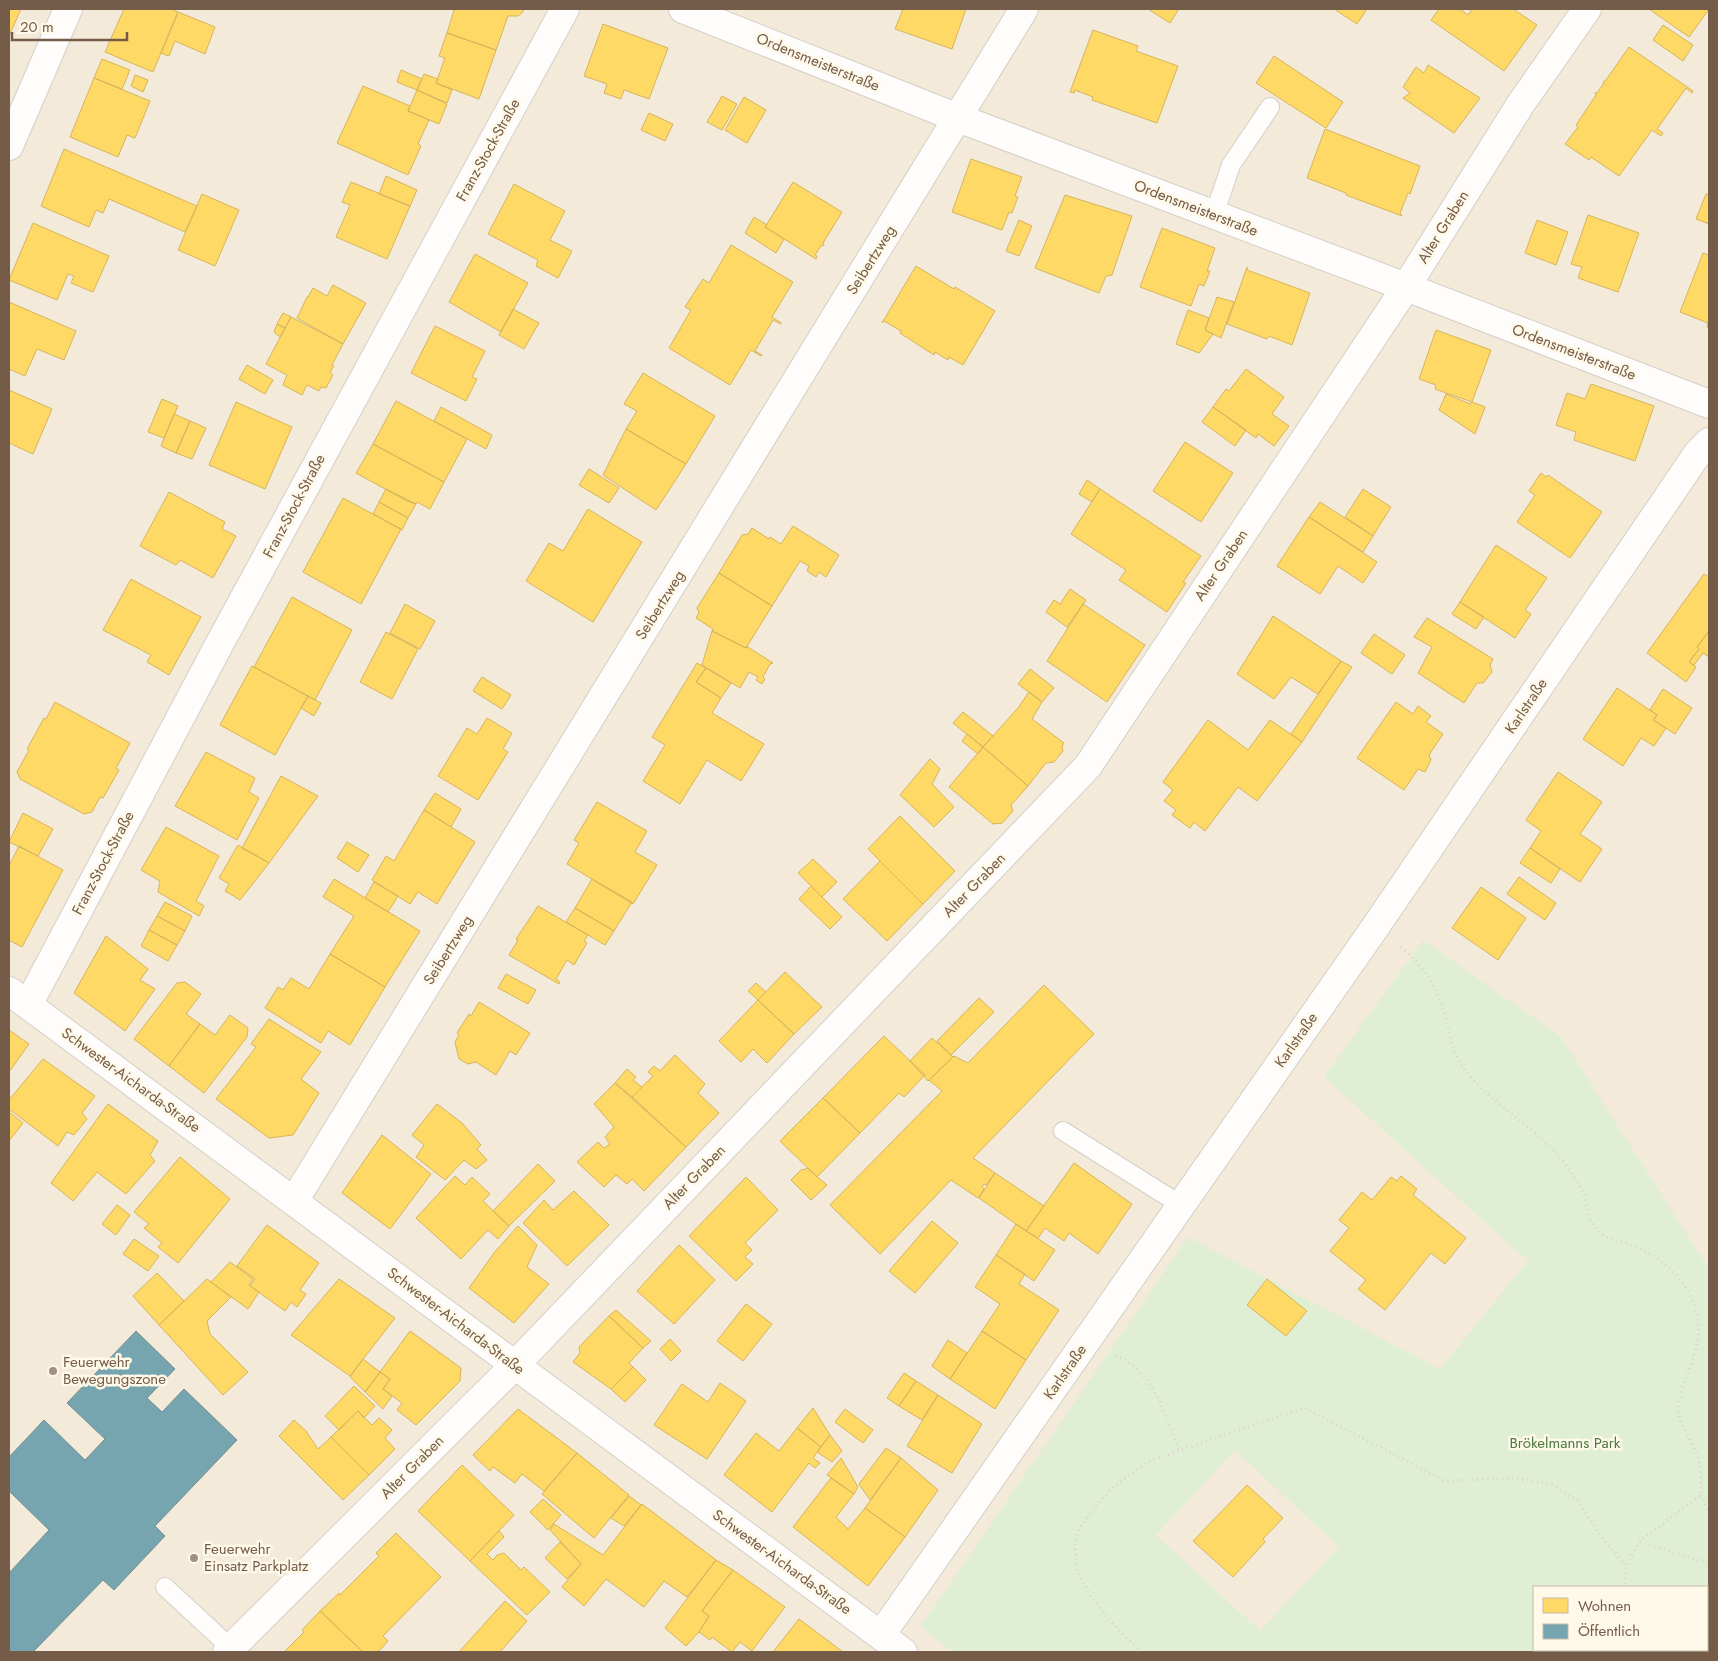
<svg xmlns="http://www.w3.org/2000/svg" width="1718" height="1661" font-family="Jost,sans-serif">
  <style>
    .residential { fill: #f3ead9; fill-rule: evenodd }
    .green { fill: #e0efd3; fill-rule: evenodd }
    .homes { fill: #ffd966; stroke: #d6b45d }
    .public { fill: #76a5af; stroke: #768f90 }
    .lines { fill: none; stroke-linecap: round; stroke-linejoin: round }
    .lane-casing { stroke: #d5cfc6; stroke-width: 20 }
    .street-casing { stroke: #d5cfc6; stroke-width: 30 }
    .path { stroke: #dad3cc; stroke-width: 3; stroke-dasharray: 1 4; stroke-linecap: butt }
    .lane { stroke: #fefdfc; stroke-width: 18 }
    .street { stroke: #fefdfc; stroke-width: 28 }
    .poi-dot { fill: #a29180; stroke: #fff9ea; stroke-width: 2 }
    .labels { text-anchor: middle; stroke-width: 5; stroke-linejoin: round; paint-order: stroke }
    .street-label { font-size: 15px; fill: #755c48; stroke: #fff9ea }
    .poi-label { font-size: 15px; fill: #755c48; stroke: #fff9ea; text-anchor: start }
    .park-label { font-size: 15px; fill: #4c7c40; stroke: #fff9ea }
  </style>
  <rect width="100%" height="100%" fill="#f7f3e9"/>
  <path class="residential" d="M9,9h1700v1643h-1700zM1534,1587h173v63h-173z"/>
  <path class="green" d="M1423,940l138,97 148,232v383h-757l-31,-26 267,-389 252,132 88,-108 -204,-184zM1235,1450l104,97 -79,84 -104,-96zM1534,1587h173v63h-173z"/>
  <path class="homes" d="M9,9h12l-12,27z
    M124,9h47l7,3 -25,60 -48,-20z
    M452,9h72l-2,4 -4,3h-10l-12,34 -49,-17 7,-23z
    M903,9h63l-14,40 -57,-20z
    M1148,9h31l-9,14z
    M1334,9h33l-10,15z
    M1439,9h21l8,6 4,-6h41l24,16 -33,46 -73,-51z
    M1649,9h60l-20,28z
    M178,12l37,15 -10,27 -30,-13 -6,15 -8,-3z
    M603,24l65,24 -19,51 -25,-9 -3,9 -17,-6 3,-9 -23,-8z
    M1663,25l30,20 -10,16 -30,-21z
    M1093,30l45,16 -2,5 42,15 -21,57 -65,-23 1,-3 -18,-7 -1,3 -4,-1z
    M447,33l49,17 -17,49 -43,-16 9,-25 -6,-2z
    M1629,47l64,44 -1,2 -6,-5 -29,41 6,4 -2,3 -9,-6 -33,46 -28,-19 -2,3 -24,-16 13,-17 -2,-2 20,-30 -1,-1 1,-2 1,1 7,-10 -1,-1 3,-2z
    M1274,56l69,46 -17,26 -70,-45z
    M102,59l28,11 -8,19 -28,-11z
    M1428,65l52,33 -26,35 -51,-35 7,-5 -7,-6 13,-20 8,6z
    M401,70l21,9 -5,11 -20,-8z
    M424,74l14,5 -2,4 16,7 -5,13 -30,-13z
    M135,75l13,5 -5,12 -12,-6z
    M94,78l56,23 -15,37 -8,-3 -9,22 -48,-20z
    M363,86l47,20 -2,5 21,9 -11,24 3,2 -13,29 -71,-32z
    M417,90l30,14 -8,20 -31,-13z
    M722,96l15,8 -15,26 -15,-8z
    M744,97l22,13 -19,33 -22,-13z
    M649,113l24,11 -8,17 -24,-11z
    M1325,129l95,37 -10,28 -2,-1 -8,20 2,3 -56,-21v-2l-39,-15z
    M64,149l133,57 -12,26 -76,-33 -6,14 -7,-3 -7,17 -48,-21z
    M971,159l51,18 -7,19 3,1 -6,16 -3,-1 -7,18 -50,-18z
    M386,176l31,14 -7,16 -31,-12z
    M351,182l59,24 -23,53 -51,-22 14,-32 -8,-3z
    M793,182l49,30 -19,31 1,2 -3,1 -6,9 2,1 -1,3 -51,-32z
    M514,184l51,27 -15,29 22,11 -14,27 -22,-12 2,-6 -50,-26z
    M202,194l37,16 -24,56 -37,-16z
    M1706,194h3v30l-13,-5z
    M1065,195l67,21 -20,59 -6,1 -7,17 -64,-25z
    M1588,215l51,18 -21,59 -40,-14 4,-11 -11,-3z
    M754,217l13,8 -2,2 19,12 -8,14 -31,-20z
    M1019,220l13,6 -13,30 -13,-5z
    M1537,220l31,12 -12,33 -31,-12z
    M33,223l76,33 -16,36 -22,-9 3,-7 -6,-2 -11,26 -48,-20z
    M1162,228l53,20 -8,23h3l-6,15 -5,-2 -8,22 -51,-19z
    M731,245l62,37 -21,35 9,6v1l-8,-4 -18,31 7,4 -1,1 -10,-6 -21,35 -61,-37 22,-38 -6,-3 18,-28 6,4z
    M1703,253l6,2v73l-2,-1 1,-4 -28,-11z
    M475,254l53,29 -27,49 -52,-30z
    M916,266l38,23 1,-2 40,24 -32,54 -14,-8 -1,3 -13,-8 -1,3 -34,-22 1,-2 -17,-10 -2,2z
    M1247,267v3l63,23 -18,52 -23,-9 -2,3 -40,-15z
    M333,285l33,18 -23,41 -46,-26 10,-21h1l5,-9 14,8z
    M1217,297l17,5 -13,36 -16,-8z
    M9,302l67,29 -12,29 -27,-11 -12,27 -16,-7z
    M513,309l26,14 -15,26 -25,-14z
    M1188,310l21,8 -4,12 8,4 -14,19 -23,-9z
    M283,313l8,4 -6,11 -8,-4z
    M291,317l52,27 -11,21 2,1 -4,6 3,3 -7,13 -5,-1 -2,4 -12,-6 -5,10 -19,-10 4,-10 -21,-11z
    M277,324l8,4 -5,9 -6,-5z
    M435,326l50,25 -13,26 5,2 -11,22 -55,-28z
    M1436,330l55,20 -19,52 -37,-13 1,-4 -17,-6z
    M247,365l26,15 -8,14 -26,-15z
    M1246,369l38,28 -12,17 17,12 -15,20 -16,-12 -2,4 -43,-31 13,-18 3,2z
    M643,373l72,43 -29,48 -60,-35 11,-18 -13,-7z
    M1591,384l63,22 -19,55 -61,-21 2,-8 -20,-7 11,-32 18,6z
    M9,390l43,19 -19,45 -24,-11z
    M1446,394l24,10 2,-2 13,5 -10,27 -36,-24z
    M162,399l16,7 -14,32 -16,-6z
    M396,401l71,38 -23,43 -71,-38z
    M236,402l56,25 -27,62 -56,-24z
    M441,407l51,28 -6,14 -52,-28z
    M1213,407l33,23 -11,16 -33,-24z
    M174,414l16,7 -14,32 -15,-7z
    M190,421l16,7 -14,31 -16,-6z
    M626,429l60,35 -30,46 -53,-35z
    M1185,442l48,31 -32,49 -48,-31z
    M373,444l71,38 -14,27 -13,-7 -1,2 -9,-3 -51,-28z
    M589,469l30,19 -10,15 -30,-18z
    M1541,473l5,4 2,-2 54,37 -32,46 -53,-36 18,-27 -6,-4z
    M1087,480l13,9 -8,13 -13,-8z
    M386,489l30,15 -8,14 -29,-16z
    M1100,489l101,67 -18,26 3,1 -19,29 -48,-32 7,-10 -55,-36z
    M1363,489l28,18 -18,29 -28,-19z
    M169,492l56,30 -3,7 14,7 -23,42 -33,-18 -4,5 -36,-19z
    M343,498l58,31 -40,75 -58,-32z
    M379,502l29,16 -6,12 -29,-16z
    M1320,502l53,34 -10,16 -54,-35z
    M588,509l54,33 -49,80 -67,-41 23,-38 14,8z
    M1309,517l68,45 -14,21 -25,-17 -18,28 -43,-28z
    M793,526l46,29 -13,22 -7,-5 -3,5 -9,-6 2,-5 -9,-5 -28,45 -53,-33 23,-38 6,-1 4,-6 17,11 1,-2 11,7z
    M1496,545l51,33 -22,32 6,4 -16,24 -55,-36z
    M719,573l53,33 -26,42 -34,-17 1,-2 -17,-11 3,-5 -2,-5z
    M1704,574l5,3v54l-12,16 2,2 -10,13 7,5 -10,15 -39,-29z
    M131,579l70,38 -32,58 -22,-13 4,-7 -48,-25z
    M1070,589l16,11 -19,27 -21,-15 8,-12 6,4z
    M292,597l60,33 -37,70 -61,-33z
    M1460,602l24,15 -8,12 -24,-15z
    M405,604l30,17 -15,28 -30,-16z
    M1083,604l62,41 -38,57 -60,-41z
    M1273,616l68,45 -23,33 -27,-17 -17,22 -37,-25z
    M1427,618l66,41 -3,6 2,7 -9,11h-6l-13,20 -46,-30 14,-26 -18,-10z
    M712,631l34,17v-2l27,17 -3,1 -7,13 2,2 -3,5 -6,-4 2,-3 -9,-5 -9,16 -38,-23z
    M1709,631v26l-6,-4 -9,12 -5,-3 10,-13 -2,-2z
    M386,632l32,17 -26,50 -32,-17z
    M1374,634l31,21 -13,19 -31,-21z
    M1341,661l11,6 -50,75 -11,-8z
    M697,663l9,5 -10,14 25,16 -9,15 52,31 -23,37 -34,-21 -27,44 -37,-23 22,-36 -13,-8z
    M252,666l56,30 -33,59 -55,-30z
    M706,668l25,15 -10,15 -25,-16z
    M1030,669l24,19 -12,14 -24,-18z
    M482,677l29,18 -9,14 -29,-18z
    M1617,688l40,27 -4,5 13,8 -12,18 -13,-8 -18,28 -40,-27z
    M1663,689l29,19 -17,26 -22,-14 4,-5 -7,-5z
    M1029,692l13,10 -10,17 32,24 -2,4 1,4 -9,11 -8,1 -18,23 -45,-39 35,-39z
    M308,696l13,7 -7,13 -13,-8z
    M55,702l75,41 -14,25 3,2 -16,28 -3,-1 -8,15 -8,2 -64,-35 -3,-7 12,-22 -2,-1 17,-31 2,1z
    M1396,702l17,12 5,-8 13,10 -5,6 17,12 -14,21 2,5 -6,12 -7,-3 -14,21 -47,-32z
    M963,712l30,24 -10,11 -30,-24z
    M487,718l25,15 -9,16 5,3 -30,48 -40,-24 29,-48 10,6z
    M1208,720l40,30 22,-30 32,22 -45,59 -19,-14 -33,44 -11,-9 -4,6 -18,-13 4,-5 -12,-9 9,-11 -10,-8z
    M967,734l16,13 -5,7 -16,-13z
    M983,747l45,39 -17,19 2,6 -11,12 -9,1 -44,-37z
    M206,752l49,26 -6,14 10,6 -22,42 -62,-34z
    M930,759l10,10 -8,15 22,23 -20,20 -34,-32z
    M1558,772l44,30 -22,32 22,15 -22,33 -50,-34 11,-17 -15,-11z
    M281,776l37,20 -49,67 -27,-15z
    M435,793l26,16 -10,18 -27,-17z
    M597,802l50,29 -12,21 22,13 -24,39 -66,-40 12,-21 -5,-3z
    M424,810l51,32 -38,62 -19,-12 -8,12 -38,-24 14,-24 8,5z
    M23,813l30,16 -15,27 -29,-14z
    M900,816l55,55 -32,33 -55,-55z
    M166,827l53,29 -23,45 8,5 -5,10 -41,-24 2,-11 -19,-11z
    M347,842l22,13 -11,17 -21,-14z
    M238,845l31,18 -29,37 -15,-9 4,-7 -10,-6z
    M19,846l44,24 -41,77 -13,-7v-74z
    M1530,848l30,21 -9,14 -31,-20z
    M813,859l24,23 -15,15 -24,-24z
    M880,861l43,43 -36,37 -44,-42z
    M1519,877l37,26 -11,17 -38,-26z
    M334,879l86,52 -35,56 -55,-33 24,-38 -31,-19z
    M592,879l40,23 -18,29 -39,-23z
    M374,882l24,14 -10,16 -23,-14z
    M811,886l31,31 -12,12 -31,-30z
    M1481,887l45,31 -28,42 -46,-32z
    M165,902l27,14 -7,15 -28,-15z
    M538,906l50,29 -4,6 3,2 -13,22 -7,-5 -11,19 4,3 -1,2 -50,-29 9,-15 -2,-1z
    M575,908l39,23 -9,14 -39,-23z
    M157,916l28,15 -8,14 -28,-15z
    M149,930l28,15 -9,16 -27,-15z
    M106,936l42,33 -8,11 15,9 -30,42 -51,-38z
    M330,954l55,33 -35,58 -22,-14 -7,12 -56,-35 13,-21 5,3 8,-12 18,11z
    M785,972l37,35 -28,27 -36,-34z
    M506,974l30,16 -8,14 -30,-16z
    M185,982l16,12 -15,20 14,10 -31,42 -35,-27 43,-56z
    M756,983l10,9 -8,8 -10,-9z
    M1044,985l50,49 -121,124 22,15 -9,12 -2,-1 -2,3 2,2 -6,9 -27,-18 -71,74 -50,-49 112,-114 -13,-11 25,-24 14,7z
    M979,998l15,14 -43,43 -14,-14z
    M758,1000l36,34 -27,29 -14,-14 -12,13 -22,-21z
    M479,1002l51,31 -14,22 -6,-4 -14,24 -20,-13 -8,2 -9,-5 -4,-17 4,-7 -2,-2 12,-19 2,2z
    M230,1015l18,13 -1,9 -43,56 -35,-27 31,-42 15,11z
    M269,1019l52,33 -20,27 18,14 -26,42 -24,3 -53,-39 40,-52 -5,-3z
    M9,1030l20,14 -20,28z
    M884,1036l41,39 -21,22 -5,-4 -39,40 -37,-35z
    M932,1038l21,19 -25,24 -18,-20z
    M675,1055l30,29 -7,9 21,20 -33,34 -54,-50 21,-21 -5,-4 6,-6 6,5z
    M43,1059l52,37 -13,17 5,6 -13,16 -7,-3 -9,14 -49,-37v-9z
    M627,1069l9,8 -3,3 9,7 -10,10 -17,-14z
    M615,1083l71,64 -42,44 -12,-12 -5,5 -11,-9 -12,12 -27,-25 21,-20 6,6 6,-4 -5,-7 9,-10 -20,-23z
    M823,1098l37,35 -43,44 -37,-36z
    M108,1104l50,37 -8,14 5,6 -29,33 -29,-22 -24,29 -22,-18z
    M437,1104l25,19 19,22 -4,4 10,11 -11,9 -12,-9 -19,20 -29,-23 8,-12 -12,-10z
    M9,1112l14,11 -14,18z
    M382,1135l49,39 -41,55 -48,-36z
    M180,1157l50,42 -52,64 -20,-16 4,-4 -18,-15 5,-4 -15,-12z
    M1074,1163l58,41 -34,50 -29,-21 -5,8 -19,-13 -7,10 -12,-7z
    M538,1164l17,17 -46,45 -16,-15z
    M807,1168l20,17 -16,15 -20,-20 11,-11 2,1z
    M995,1173l49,33 -18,25 -47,-33z
    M455,1176l10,9 7,-8 18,17 -7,7 26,25 -11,13 -10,-9 -27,29 -45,-41z
    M1401,1176l16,13 -4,6 53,43 -21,26 -14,-11 -46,57 -27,-21 8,-9 -36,-29 19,-23 -10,-8 23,-28 10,8 19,-23 6,4z
    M746,1177l32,33 -33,33 7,7 -7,7 8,7 -17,17 -47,-45z
    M574,1191l35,34 -42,41 -44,-43 21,-23 9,10z
    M117,1205l13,10 -14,20 -14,-11z
    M932,1221l26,22 -43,50 -26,-22z
    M1016,1224l39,26 -21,31 -38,-26z
    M267,1225l52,38 -19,27 6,4 -9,13 -6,-5 -6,9 -35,-25 5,-7 -18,-13z
    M518,1226l19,19 -10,22 22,17 -35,39 -45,-35 25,-35z
    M134,1239l25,17 -11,15 -25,-17z
    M679,1245l36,35 -41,44 -37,-33z
    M996,1255l29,19 -6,10 40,26 -33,50 -44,-29 18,-27 -25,-17z
    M230,1262l23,17 -4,6 10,7 -11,17 -37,-27z
    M157,1273l27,28 -25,24 -26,-29z
    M207,1279l24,18 -24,24 3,13 38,38 -25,23 -64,-70z
    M339,1279l56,39 -45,58 -59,-41z
    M1267,1279l40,32 -21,25 -39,-31z
    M746,1304l26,20 -29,37 -26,-20z
    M616,1310l35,31 -8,7 -34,-32z
    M609,1316l34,32 -14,15 4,4 -22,22 -38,-27 7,-9 -1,-6z
    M410,1331l51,37 -1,13 -44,44 -19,-15 5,-7 -19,-14 7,-10 -10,-7z
    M982,1331l44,29 -31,49 -45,-30z
    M670,1339l11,12 -10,10 -11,-12z
    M948,1340l19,13 -17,26 -18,-13z
    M363,1359l17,13 -15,20 -15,-15z
    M633,1367l13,13 -21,22 -14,-13z
    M380,1372l10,7 -7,10 9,7 -9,13 -18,-17z
    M904,1373l12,8 -17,25 -12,-8z
    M916,1381l22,14 -16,25 -23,-14z
    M720,1383l26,18 -39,58 -53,-34 28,-41 26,18z
    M354,1386l21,20 -11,12 -6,-7 -19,19 -14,-14z
    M938,1395l44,29 -30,49 -45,-27z
    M813,1408l17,27 -9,12 -24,-19z
    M518,1409l59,44 -33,38 -22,-17 -7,9 -22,-16 -3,4 -17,-16z
    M845,1409l28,21 -10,13 -28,-21z
    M358,1411l14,14 7,-7 13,12 -7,8 10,11 -26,26 -38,-38z
    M294,1420l12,11 12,18 13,-12 38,38 -26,25 -64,-64z
    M797,1428l24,19 -8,11 7,5 -5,5 -6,-5 -37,49 -48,-37 32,-42 23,18z
    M830,1435l12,16 -10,11 -15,-10z
    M886,1448l15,10 -31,42 -11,-16z
    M577,1453l52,42 -35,43 -52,-44z
    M841,1458l17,29 -4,7 -27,-19z
    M901,1458l37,32 -33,47 -40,-29z
    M462,1465l52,50 -44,46 -52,-50z
    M831,1478l23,16 -18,23 12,12 17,-21 40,29 -37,49 -75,-59z
    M1247,1485l36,33 -20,21 2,3 -32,35 -40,-36z
    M629,1496l12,9 -17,21 -13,-8z
    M543,1499l18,16 -13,15 -18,-18z
    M642,1504l74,56 -29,37 -23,-16 -20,26 -38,-28 -22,27 -22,-19 19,-23 -31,-34 4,-6 49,31z
    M499,1531l5,6 -17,17 6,6 4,-5 7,-2 17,17 3,-3 26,25 -23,23 -57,-54z
    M396,1533l45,44 -58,59 5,5 -10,11h-15l-43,-41 19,-18 1,2 39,-39 -3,-3z
    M560,1542l21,22 -14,15 -22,-21z
    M716,1560l17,10 -31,41 7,5 -10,16 -13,14 -21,-18z
    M733,1570l52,37 -33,44 -12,-9 -8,10 -20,-15 -2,3 -11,-8 10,-16 -7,-5z
    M505,1601l22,20 -27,31h-41z
    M320,1611l43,41h-79l20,-20 -2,-2z
    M799,1619l44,33h-70z"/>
  <path class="public" d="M136,1331l39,38 -28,29 15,14 22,-23 53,51 -82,86 10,10 -51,54 -11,-10 -70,72h-24v-79l40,-43 -40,-39v-34l35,-37 41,40 20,-21 -38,-36z"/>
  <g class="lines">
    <defs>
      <path id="lane" d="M1214,215l17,-50 39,-58
        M1063,1131l118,74
        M165,1587l66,61"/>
      <path id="street" d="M683,9l275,109 448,169 303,117
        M9,146l59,-137
        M9,991l894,661
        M28,1005l193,-364 344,-632
        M294,1201l730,-1192
        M881,1635l495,-709 322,-473 11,-11
        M227,1652l288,-287 573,-599 318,-479 114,-182 67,-96"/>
    </defs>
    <use href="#lane" class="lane-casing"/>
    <use href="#street" class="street-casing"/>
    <path class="path" d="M1401,947c23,19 38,44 45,72 4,15 7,34 16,47 25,34 65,56 94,87 11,12 22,29 29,44 3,9 3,21 9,29 14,17 21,12 39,20 28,11 52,32 62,61 10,27 -3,54 -12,80 -2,7 -5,15 -5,22 0,13 14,33 19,45 5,14 4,28 4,41l-61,46 -14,25 -1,21
      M1116,1355c7,4 14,8 20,13 23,21 32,55 43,82
      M1701,1495l8,18
      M1640,1542l69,21
      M1625,1650v2
      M1141,1652l-26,-26 -24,-29 -14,-26 -2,-28 4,-15 30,-37 15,-12 28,-19 152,-52 141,73 70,-3 36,6 26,16 21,32 27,33"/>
    <use href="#lane" class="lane"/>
    <use href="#street" class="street"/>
  </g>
  <g class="poi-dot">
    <circle cx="53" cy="1371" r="5"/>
    <circle cx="194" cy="1558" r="5"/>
  </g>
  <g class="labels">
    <g class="street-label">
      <text transform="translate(818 62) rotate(22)" y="5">Ordensmeisterstraße</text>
      <text transform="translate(488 150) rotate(-61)" y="5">Franz-Stock-Straße</text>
      <text transform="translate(1196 208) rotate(21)" y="5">Ordensmeisterstraße</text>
      <text transform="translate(1443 227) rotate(-58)" y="5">Alter Graben</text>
      <text transform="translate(871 260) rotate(-58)" y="5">Seibertzweg</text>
      <text transform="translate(1574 352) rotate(21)" y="5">Ordensmeisterstraße</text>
      <text transform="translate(294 506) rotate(-62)" y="5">Franz-Stock-Straße</text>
      <text transform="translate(1221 565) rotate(-56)" y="5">Alter Graben</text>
      <text transform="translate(660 605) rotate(-58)" y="5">Seibertzweg</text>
      <text transform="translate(1526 706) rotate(-56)" y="5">Karlstraße</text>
      <text transform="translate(103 863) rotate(-62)" y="5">Franz-Stock-Straße</text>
      <text transform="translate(974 885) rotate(-46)" y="5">Alter Graben</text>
      <text transform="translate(448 950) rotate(-58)" y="5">Seibertzweg</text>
      <text transform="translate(1296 1040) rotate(-55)" y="5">Karlstraße</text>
      <text transform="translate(131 1080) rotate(36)" y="5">Schwester-Aicharda-Straße</text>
      <text transform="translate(694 1177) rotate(-46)" y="5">Alter Graben</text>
      <text transform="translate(456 1321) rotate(37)" y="5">Schwester-Aicharda-Straße</text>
      <text transform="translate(1065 1372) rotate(-55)" y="5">Karlstraße</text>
      <text transform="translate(412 1467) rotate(-45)" y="5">Alter Graben</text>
      <text transform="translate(782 1562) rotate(36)" y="5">Schwester-Aicharda-Straße</text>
    </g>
    <g class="poi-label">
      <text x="63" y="1367">Feuerwehr<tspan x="63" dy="17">Bewegungszone</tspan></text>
      <text x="204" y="1554">Feuerwehr<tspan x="204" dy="17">Einsatz Parkplatz</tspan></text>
    </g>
    <g class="park-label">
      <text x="1565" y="1448">Brökelmanns Park</text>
    </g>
  </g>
  <rect width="1718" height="1661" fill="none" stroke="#755c48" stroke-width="20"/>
  <rect x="1533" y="1586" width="175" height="65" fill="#fff9ea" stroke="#c8baa9"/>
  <rect x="1543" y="1598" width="25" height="15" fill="#ffd966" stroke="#c8baa9"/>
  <text x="1578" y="1611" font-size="15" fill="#755c48">Wohnen</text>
  <rect x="1543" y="1624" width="25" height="15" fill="#76a5af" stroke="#c8baa9"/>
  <text x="1578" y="1636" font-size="15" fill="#755c48">Öffentlich</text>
  <path d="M12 32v8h115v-8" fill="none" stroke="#755c48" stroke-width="2.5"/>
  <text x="20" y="32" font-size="15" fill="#755c48" stroke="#fff9ea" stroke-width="4" paint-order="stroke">20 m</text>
</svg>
